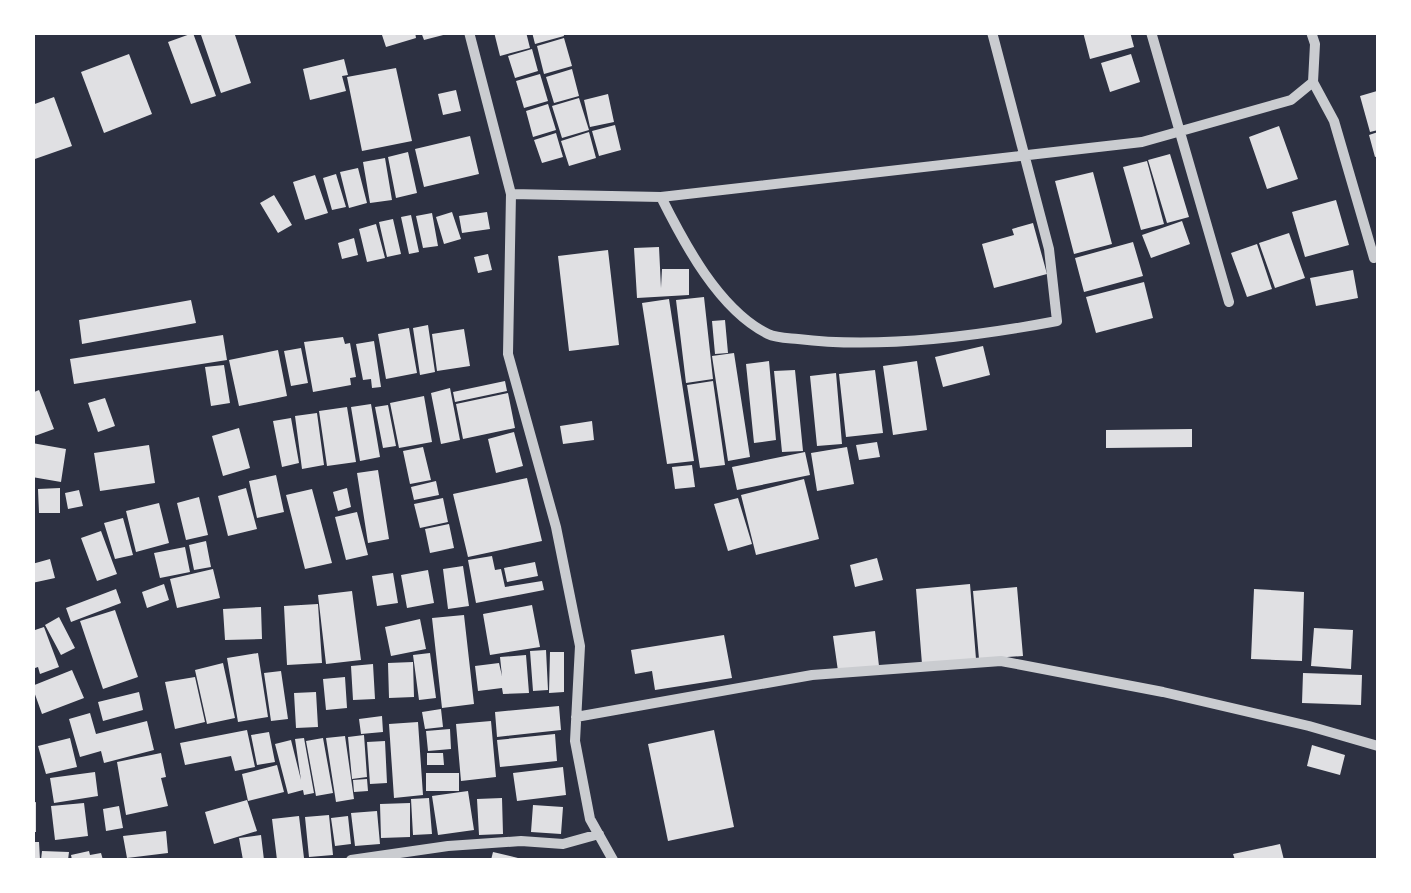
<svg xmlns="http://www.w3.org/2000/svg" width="1411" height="893" font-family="Lora,serif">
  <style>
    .building { fill: #e0e0e3 }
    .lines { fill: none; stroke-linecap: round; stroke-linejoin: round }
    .minor { stroke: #caccd0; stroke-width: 10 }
  </style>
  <rect width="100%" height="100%" fill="#2d3142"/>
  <path class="building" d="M200,32h34l17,51 -30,10z
    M381,32h34l1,6 -30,9z
    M421,32h26v2l-23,6z
    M494,32h32l4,16 -30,8z
    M532,32h31l1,4 -29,8z
    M1083,32h47l4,15 -44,12z
    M193,33l23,63 -25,8 -23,-62z
    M564,38l8,28 -28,8 -7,-28z
    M532,49l6,22 -23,7 -7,-22z
    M129,54l23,60 -48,19 -23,-61z
    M1131,54l9,28 -30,10 -9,-29z
    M344,59l4,16 -6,1 4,15 -36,9 -7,-31z
    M396,68l16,73 -50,10 -15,-74z
    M572,69l7,27 -25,7 -8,-26z
    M540,74l8,27 -24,7 -8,-27z
    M456,90l5,21 -18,4 -5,-21z
    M1377,91l1,39 -8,2 -10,-36z
    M608,94l6,28 -24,5 -6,-27z
    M54,97l18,49 -40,14v-55z
    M579,98l10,32 -27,8 -10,-32z
    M548,104l8,26 -23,7 -7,-26z
    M615,125l6,25 -22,6 -7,-25z
    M1279,126l19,53 -31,10 -18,-52z
    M589,132l7,26 -27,8 -8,-25z
    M1378,132v24l-3,1 -6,-22z
    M556,133l7,24 -21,6 -8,-23z
    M470,136l9,38 -55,13 -9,-38z
    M408,152l9,41 -21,5 -8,-41z
    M1170,154l19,63 -22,6 -19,-63z
    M385,158l7,42 -22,3 -7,-41z
    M1147,161l17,63 -23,6 -18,-63z
    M358,168l9,35 -18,5 -9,-36z
    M1093,172l19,72 -38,10 -19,-73z
    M336,174l10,33 -14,3 -9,-32z
    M315,175l13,38 -23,7 -12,-38z
    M274,195l18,30 -14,8 -18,-30z
    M1336,200l13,45 -44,12 -13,-45z
    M452,212l9,27 -17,5 -8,-27z
    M487,212l3,17 -28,4 -3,-17z
    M432,213l6,33 -15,2 -7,-32z
    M411,215l8,37 -10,2 -8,-37z
    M393,219l8,35 -14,3 -8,-35z
    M1182,221l8,23 -39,14 -9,-23z
    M1033,223l14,51 -53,14 -12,-44 32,-9 -2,-6z
    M376,224l9,34 -18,4 -8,-33z
    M1289,233l16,45 -30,10 -16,-45z
    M354,238l4,17 -16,4 -4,-16z
    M1133,242l10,34 -59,16 -9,-34z
    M1257,244l15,45 -25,8 -16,-44z
    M659,247l2,41 1,-19h27v26l-52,3 -3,-50z
    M608,250l11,95 -50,6 -11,-95z
    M488,254l4,16 -14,3 -4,-16z
    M1353,270l5,28 -42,8 -6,-28z
    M1144,282l9,36 -57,15 -10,-36z
    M704,297l9,82 -27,4 -10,-83z
    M669,299l25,162 -27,3 -25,-161z
    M191,300l5,23 -114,21 -3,-24z
    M725,320l3,33 -13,1 -3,-33z
    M428,325l7,47 -15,3 -7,-47z
    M409,328l8,45 -31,6 -8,-45z
    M464,329l6,37 -33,5 -5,-37z
    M223,335l4,25 -153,24 -4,-25z
    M343,337l2,7 5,-1 6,34 -6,1 1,7 -38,7 -9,-50z
    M374,341l7,46 -9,1 -1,-9 -8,1 -7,-36z
    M983,346l7,29 -47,12 -8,-30z
    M301,348l7,35 -17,3 -7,-35z
    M278,350l9,46 -48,10 -10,-46z
    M734,353l16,104 -22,4 -16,-105z
    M769,361l7,79 -22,3 -8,-79z
    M917,361l10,69 -34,5 -10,-69z
    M224,365l6,38 -19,3 -6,-39z
    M795,370l8,81 -21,1 -8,-81z
    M875,370l8,63 -37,4 -7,-63z
    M836,373l6,71 -25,2 -7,-70z
    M505,381l2,10 -52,11 -2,-10z
    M713,381l12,84 -25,3 -13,-83z
    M450,388l10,52 -19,4 -10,-51z
    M39,390l15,39 -22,8v-44z
    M508,393l7,35 -52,11 -7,-35z
    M424,396l8,46 -33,6 -9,-45z
    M105,398l10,28 -17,6 -10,-29z
    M371,404l9,53 -20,4 -9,-54z
    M388,405l8,41 -13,2 -8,-41z
    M347,407l9,55 -29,4 -8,-55z
    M317,413l7,52 -22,4 -7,-53z
    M291,418l8,45 -17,4 -9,-46z
    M592,421l2,19 -31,4 -3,-18z
    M239,428l11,40 -27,8 -11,-40z
    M1192,429v18l-86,1v-18z
    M514,432l9,34 -27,7 -8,-34z
    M877,442l3,15 -21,3 -3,-15z
    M32,443l34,6 -5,33 -29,-5z
    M149,445l6,38 -55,8 -6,-38z
    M423,447l8,33 -21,4 -7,-33z
    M847,447l7,37 -37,7 -6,-38z
    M805,452l5,23 -73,15 -5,-23z
    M692,465l3,22 -20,2 -3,-22z
    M378,470l11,69 -21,4 -11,-70z
    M276,475l8,37 -27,6 -8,-37z
    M527,478l15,63 -74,16 -15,-63z
    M804,479l15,60 -63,16 -15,-60z
    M436,481l3,14 -25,5 -3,-13z
    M60,488v25h-21l-1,-24z
    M246,488l11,41 -29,7 -10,-40z
    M347,488l4,19 -13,4 -5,-19z
    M312,489l20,74 -27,6 -19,-74z
    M79,490l4,16 -15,3 -3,-16z
    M199,497l9,38 -22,5 -9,-37z
    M443,498l5,24 -28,6 -6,-24z
    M738,498l14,46 -24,7 -14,-47z
    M159,503l10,40 -33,9 -10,-41z
    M357,512l11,43 -22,5 -11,-43z
    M123,518l10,37 -18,4 -11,-36z
    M449,524l5,24 -24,5 -5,-24z
    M101,531l16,43 -20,7 -16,-43z
    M206,541l5,26 -17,3 -5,-25z
    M185,547l5,25 -30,6 -6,-25z
    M492,556l3,14 6,-1 4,18 37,-6 2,9 -68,13 -8,-43z
    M877,558l6,22 -28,7 -5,-22z
    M50,559l5,19 -23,5v-19z
    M535,562l3,14 -31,6 -3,-14z
    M463,566l6,40 -21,3 -5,-40z
    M213,569l7,29 -43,10 -7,-29z
    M428,570l6,33 -27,5 -6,-33z
    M393,573l5,30 -21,3 -5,-30z
    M164,584l5,16 -22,8 -5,-16z
    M970,584l6,75 -54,5 -6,-75z
    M1017,587l6,69 -44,3 -6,-68z
    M116,589l5,14 -50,19 -5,-14z
    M1254,589l50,3 -2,69 -51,-2z
    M352,591l9,69 -35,4 -8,-69z
    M318,604l4,59 -35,2 -3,-59z
    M532,605l8,42 -50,8 -7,-41z
    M261,607l1,32 -37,1 -2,-31z
    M115,610l23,67 -35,12 -23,-68z
    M464,615l10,89 -32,4 -10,-90z
    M59,617l16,31 -14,7 -16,-30z
    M420,619l6,30 -35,7 -6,-29z
    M44,627l15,40 -19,7 -2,-7 -6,2v-38z
    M1314,628l39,2 -2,39 -40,-3z
    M875,631l4,35 -41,5 -5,-35z
    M724,635l8,43 -77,12 -3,-19 -17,3 -4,-24z
    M546,650l2,40 -15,1 -3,-40z
    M550,652h14v40l-15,1z
    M258,653l10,64 -30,5 -11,-64z
    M430,653l6,45 -17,2 -6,-45z
    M526,655l3,38 -26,1 -1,-6 -24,3 -3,-25 24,-3 3,13 -2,-19z
    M413,662l1,35 -25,1 -1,-35z
    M223,663l12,55 -28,6 -12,-54z
    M373,664l2,35 -22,1 -2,-34z
    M72,670l12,28 -42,16 -10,-28z
    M281,671l7,48 -17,2 -7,-48z
    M1303,673l59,2 -1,30 -59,-2z
    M195,677l10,45 -30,7 -10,-47z
    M345,677l2,31 -21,2 -3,-31z
    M139,692l4,18 -40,11 -5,-19z
    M316,692l2,35 -22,1 -2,-35z
    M559,706l2,24 -64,7 -2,-25z
    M441,709l2,18 -18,2 -3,-17z
    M90,713l6,21 51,-13 7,29 -50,13 -3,-12 -21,6 -11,-38z
    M382,716l1,16 -22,2 -2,-15z
    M491,721l5,56 -35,4 -5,-57z
    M418,722l5,73 -29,3 -5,-74z
    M450,729l1,20 -23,2 -2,-20z
    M247,730l8,37 -20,4 -4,-15 -46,9 -5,-22z
    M714,730l20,97 -66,14 -20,-97z
    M269,732l6,30 -18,3 -6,-30z
    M555,734l2,27 -57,6 -3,-27z
    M364,735l3,42 -15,2 -4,-42z
    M345,736l9,63 -18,3 -10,-64z
    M70,738l7,29 -31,7 -8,-28z
    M304,738l10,55 -10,2 -1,-5 -15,4 -13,-50 16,-4 10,40 -6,-41z
    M323,738l10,55 -17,3 -10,-55z
    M385,741l2,42 -17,1 -3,-42z
    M1312,745l33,10 -5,20 -33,-9z
    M161,753l5,24 -5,1 7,28 -42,9 -9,-53z
    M427,753h16l1,12h-17z
    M277,765l7,27 -36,9 -6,-27z
    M563,767l3,28 -49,6 -4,-28z
    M95,772l3,24 -44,7 -4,-25z
    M426,773h33v18h-33z
    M367,779l1,12 -14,1 -1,-12z
    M468,791l6,39 -36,5 -6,-39z
    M429,798l3,36 -19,1 -2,-36z
    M502,798l1,36 -24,1 -2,-36z
    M247,800l10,31 -43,13 -9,-32z
    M36,802v30h-4v-29z
    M84,803l4,33 -33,4 -4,-34z
    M410,803v34l-29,1 -1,-34z
    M533,805l30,2 -2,27 -30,-2z
    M119,806l4,22 -17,3 -3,-22z
    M377,811l3,33 -25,2 -4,-33z
    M329,815l4,40 -24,2 -4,-40z
    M299,816l5,42 -27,2 -5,-41z
    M348,816l3,28 -16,2 -4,-28z
    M166,831l2,22 -41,5 -4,-22z
    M261,835l3,25h-21l-4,-22z
    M32,842h7l1,18h-8z
    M1280,844l4,16h-49l-2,-6z
    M42,851l27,1 -1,8h-27z
    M89,851l1,4 11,-2 2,7h-31l-1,-5z
    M493,852l29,7v1h-31z"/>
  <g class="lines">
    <path class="minor" d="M469,32l42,162 -3,160 48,173 24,119 -5,95 15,78 23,41
      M1151,32l78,270
      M1313,82l21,39 40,137
      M511,194l150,3c23,46 58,113 107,137 8,4 20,4 30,5 80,10 180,-3 259,-18l-8,-72 -57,-217
      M661,197l481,-55 149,-42 22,-18 2,-38 -4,-12
      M576,717l236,-42 189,-14 162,31 146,34 69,20
      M351,860l97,-14 73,-5 42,3 36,-10"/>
  </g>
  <rect width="1411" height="893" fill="none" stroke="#ffffff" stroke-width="70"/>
</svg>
